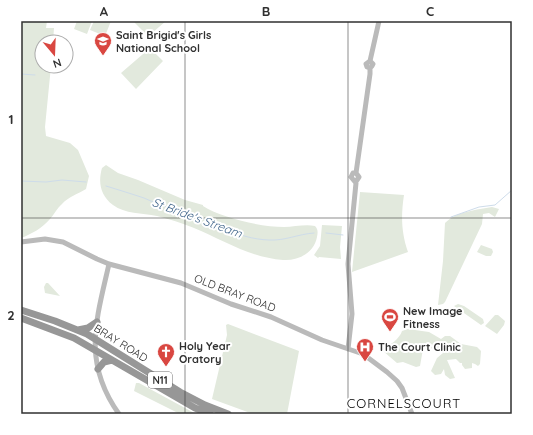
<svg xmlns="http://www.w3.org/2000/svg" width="533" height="435" font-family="Quicksand,sans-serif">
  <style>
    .green { fill: #e2e9dd }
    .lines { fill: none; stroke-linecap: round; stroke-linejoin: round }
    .stream { stroke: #cedcea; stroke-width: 1 }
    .secondary { stroke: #bababa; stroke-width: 5 }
    .highway { stroke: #979797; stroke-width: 7 }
    .grid { fill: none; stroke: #303030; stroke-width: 1; stroke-opacity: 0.55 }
    .labels { text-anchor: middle; stroke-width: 4; stroke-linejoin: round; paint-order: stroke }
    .shield { fill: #fff; stroke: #6e6e6e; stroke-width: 1 }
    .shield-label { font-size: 10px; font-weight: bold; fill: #303030 }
    .poi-label { font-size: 11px; font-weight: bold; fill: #303030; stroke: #fff; text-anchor: start }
    .street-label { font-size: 11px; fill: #303030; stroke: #fff }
    .water-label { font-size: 12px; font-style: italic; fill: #44688d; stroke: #fff }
    .quarter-label { font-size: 13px; letter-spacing: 1px; fill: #000; stroke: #fff }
    .neatline { fill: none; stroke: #303030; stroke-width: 1.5 }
    .grid-label { font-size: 13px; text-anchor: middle; font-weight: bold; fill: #303030 }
  </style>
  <rect width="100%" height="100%" fill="#fff"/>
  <path class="green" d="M21,21h26l-1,7h8l-1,14h-11v24h9l-6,61 1,9 24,7 8,7 11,26 -3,13c-8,5 -18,8 -24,15 -5,4 -8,11 -12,15 -8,9 -18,15 -29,19z
    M77,21h15l-5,13 -13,-5z
    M94,21h17l-6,15 -15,-6z
    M135,21h31l-14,12 -5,2 -13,-13z
    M150,48l13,13 -27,28 -15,-16z
    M106,165l12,8 20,7 47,20 18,5v1c19,12 58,21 81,21 10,0 21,-3 31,-1 3,3 3,6 2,11 -3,16 -19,24 -34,23 -32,-2 -60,-20 -89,-32 -12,-5 -25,-9 -37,-12 -15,-3 -32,-2 -44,-11 -13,-10 -15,-23 -11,-37z
    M360,192l44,3c-3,20 -3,37 4,57l-56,20z
    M492,207l7,2 -4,8 -6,-4 -6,1 -1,10 -37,78 -2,2 -5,1 5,-44 2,-38c12,-12 32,-13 47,-16z
    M322,225l20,1 -2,21 1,12 -22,-2 -1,1 -4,-3 6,-9z
    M481,245l11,4 1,3 -2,4h-5l-9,-4z
    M46,283h2l12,13 -15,-3 -1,-6z
    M458,304l6,2 19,13 1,4 -3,2 -27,-19z
    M495,315h3l7,6 -1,4 -7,9 -12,-8z
    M228,324l71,27 -12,63h-34l-41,-15 15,-64 -1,-10z
    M408,329l21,3 12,7 4,-3h5l11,8 16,3 4,4 -1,13 -2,2 -3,-2 -3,-1v5l-7,1 -3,-4v-2h-2l-4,-4 -9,1 8,18 -5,1 -5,-4 -1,-6 -3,5 -6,1 -4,-4 6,-13 6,-5 -5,-5 -15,1 -3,17 -4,1 -13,-5 -6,1 -14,-12v-3c7,-2 17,-10 19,-17z
    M136,383h3l57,31h-16l-46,-23z"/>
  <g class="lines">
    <path class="stream" d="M21,74l14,1
      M21,181l25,1 16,-2 24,2
      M106,186c13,4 26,8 38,12 7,3 13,6 20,8 6,2 12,2 18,4 29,11 55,29 87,30 16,1 29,-6 45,-7
      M451,217l28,-10 16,-2 17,-15
      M326,233l17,2"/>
    <path class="secondary" d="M370,68l-3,-1 -1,-3 4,-3 9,-40
      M355,181l2,-1 2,-3 -3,-4 14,-99v-6l2,-2 1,-2 -3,-3
      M21,242l24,-3 18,3 34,17 12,5 72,19 50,21 40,13 51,23 41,14 24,18 10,9 5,7 10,26
      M109,264c-13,57 -27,98 10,150
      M348,349l4,-35 -4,-50 8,-81 -5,-6 2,-4h3"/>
    <path class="highway" d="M21,310l34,11 32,13 93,58 25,13 23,9
      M21,318l53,20 121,70 15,6
      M78,330l10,-2 9,-6
      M98,369l6,-7 8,-2"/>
  </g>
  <path class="grid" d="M185,21v393M348,21v393M21,218h491"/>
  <defs>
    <symbol id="school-pin" viewBox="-11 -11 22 30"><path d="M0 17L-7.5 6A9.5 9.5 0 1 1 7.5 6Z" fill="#d94741" stroke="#fff"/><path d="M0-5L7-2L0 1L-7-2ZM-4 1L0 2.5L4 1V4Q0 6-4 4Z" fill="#fff"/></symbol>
    <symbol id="stadium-pin" viewBox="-11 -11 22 30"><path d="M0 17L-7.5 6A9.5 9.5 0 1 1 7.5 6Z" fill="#d94741" stroke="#fff"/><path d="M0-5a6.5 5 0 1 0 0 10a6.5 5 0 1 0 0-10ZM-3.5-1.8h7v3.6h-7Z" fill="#fff"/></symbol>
    <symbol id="hospital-pin" viewBox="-11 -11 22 30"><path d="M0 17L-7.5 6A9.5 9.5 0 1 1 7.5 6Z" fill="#d94741" stroke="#fff"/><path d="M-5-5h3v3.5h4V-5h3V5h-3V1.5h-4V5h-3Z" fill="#fff"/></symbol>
    <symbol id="church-pin" viewBox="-11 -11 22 30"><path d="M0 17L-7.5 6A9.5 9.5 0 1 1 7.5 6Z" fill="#d94741" stroke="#fff"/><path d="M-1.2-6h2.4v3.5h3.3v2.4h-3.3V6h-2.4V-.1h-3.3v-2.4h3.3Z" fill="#fff"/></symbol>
  </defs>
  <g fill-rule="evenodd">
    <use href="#school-pin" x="93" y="31" width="20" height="27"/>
    <use href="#stadium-pin" x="380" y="307" width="20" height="27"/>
    <use href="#hospital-pin" x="355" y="337" width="20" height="27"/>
    <use href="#church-pin" x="156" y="342" width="20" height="27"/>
  </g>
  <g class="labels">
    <rect class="shield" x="148" y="372" width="24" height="16" rx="3"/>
    <g class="shield-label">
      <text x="160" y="384">N11</text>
    </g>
    <g class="poi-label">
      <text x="116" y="39">Saint Brigid's Girls<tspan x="116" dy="13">National School</tspan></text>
      <text x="403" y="315">New Image<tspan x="403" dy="13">Fitness</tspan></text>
      <text x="179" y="350">Holy Year<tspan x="179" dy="13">Oratory</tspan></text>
      <text x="378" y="351">The Court Clinic</text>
    </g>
    <g class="street-label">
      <text transform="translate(235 293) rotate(21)" y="4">OLD BRAY ROAD</text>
      <text transform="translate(121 343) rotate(32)" y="4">BRAY ROAD</text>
    </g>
    <g class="water-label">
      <text transform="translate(197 218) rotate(20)" y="4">St Bride's Stream</text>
    </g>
    <g class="quarter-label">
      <text x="404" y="408">CORNELSCOURT</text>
    </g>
  </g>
  <rect width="533" height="435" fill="none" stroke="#ffffff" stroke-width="44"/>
  <g transform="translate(54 54) rotate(161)"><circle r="19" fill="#ffffff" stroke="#acacac"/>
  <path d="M0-3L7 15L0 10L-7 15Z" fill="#d94741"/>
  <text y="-6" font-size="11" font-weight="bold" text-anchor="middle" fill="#303030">N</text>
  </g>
  <rect x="22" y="22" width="489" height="391" class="neatline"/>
  <g class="grid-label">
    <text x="104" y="16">A</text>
    <text x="266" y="16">B</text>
    <text x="430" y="16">C</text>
    <text x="11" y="124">1</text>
    <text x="11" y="320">2</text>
  </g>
</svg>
